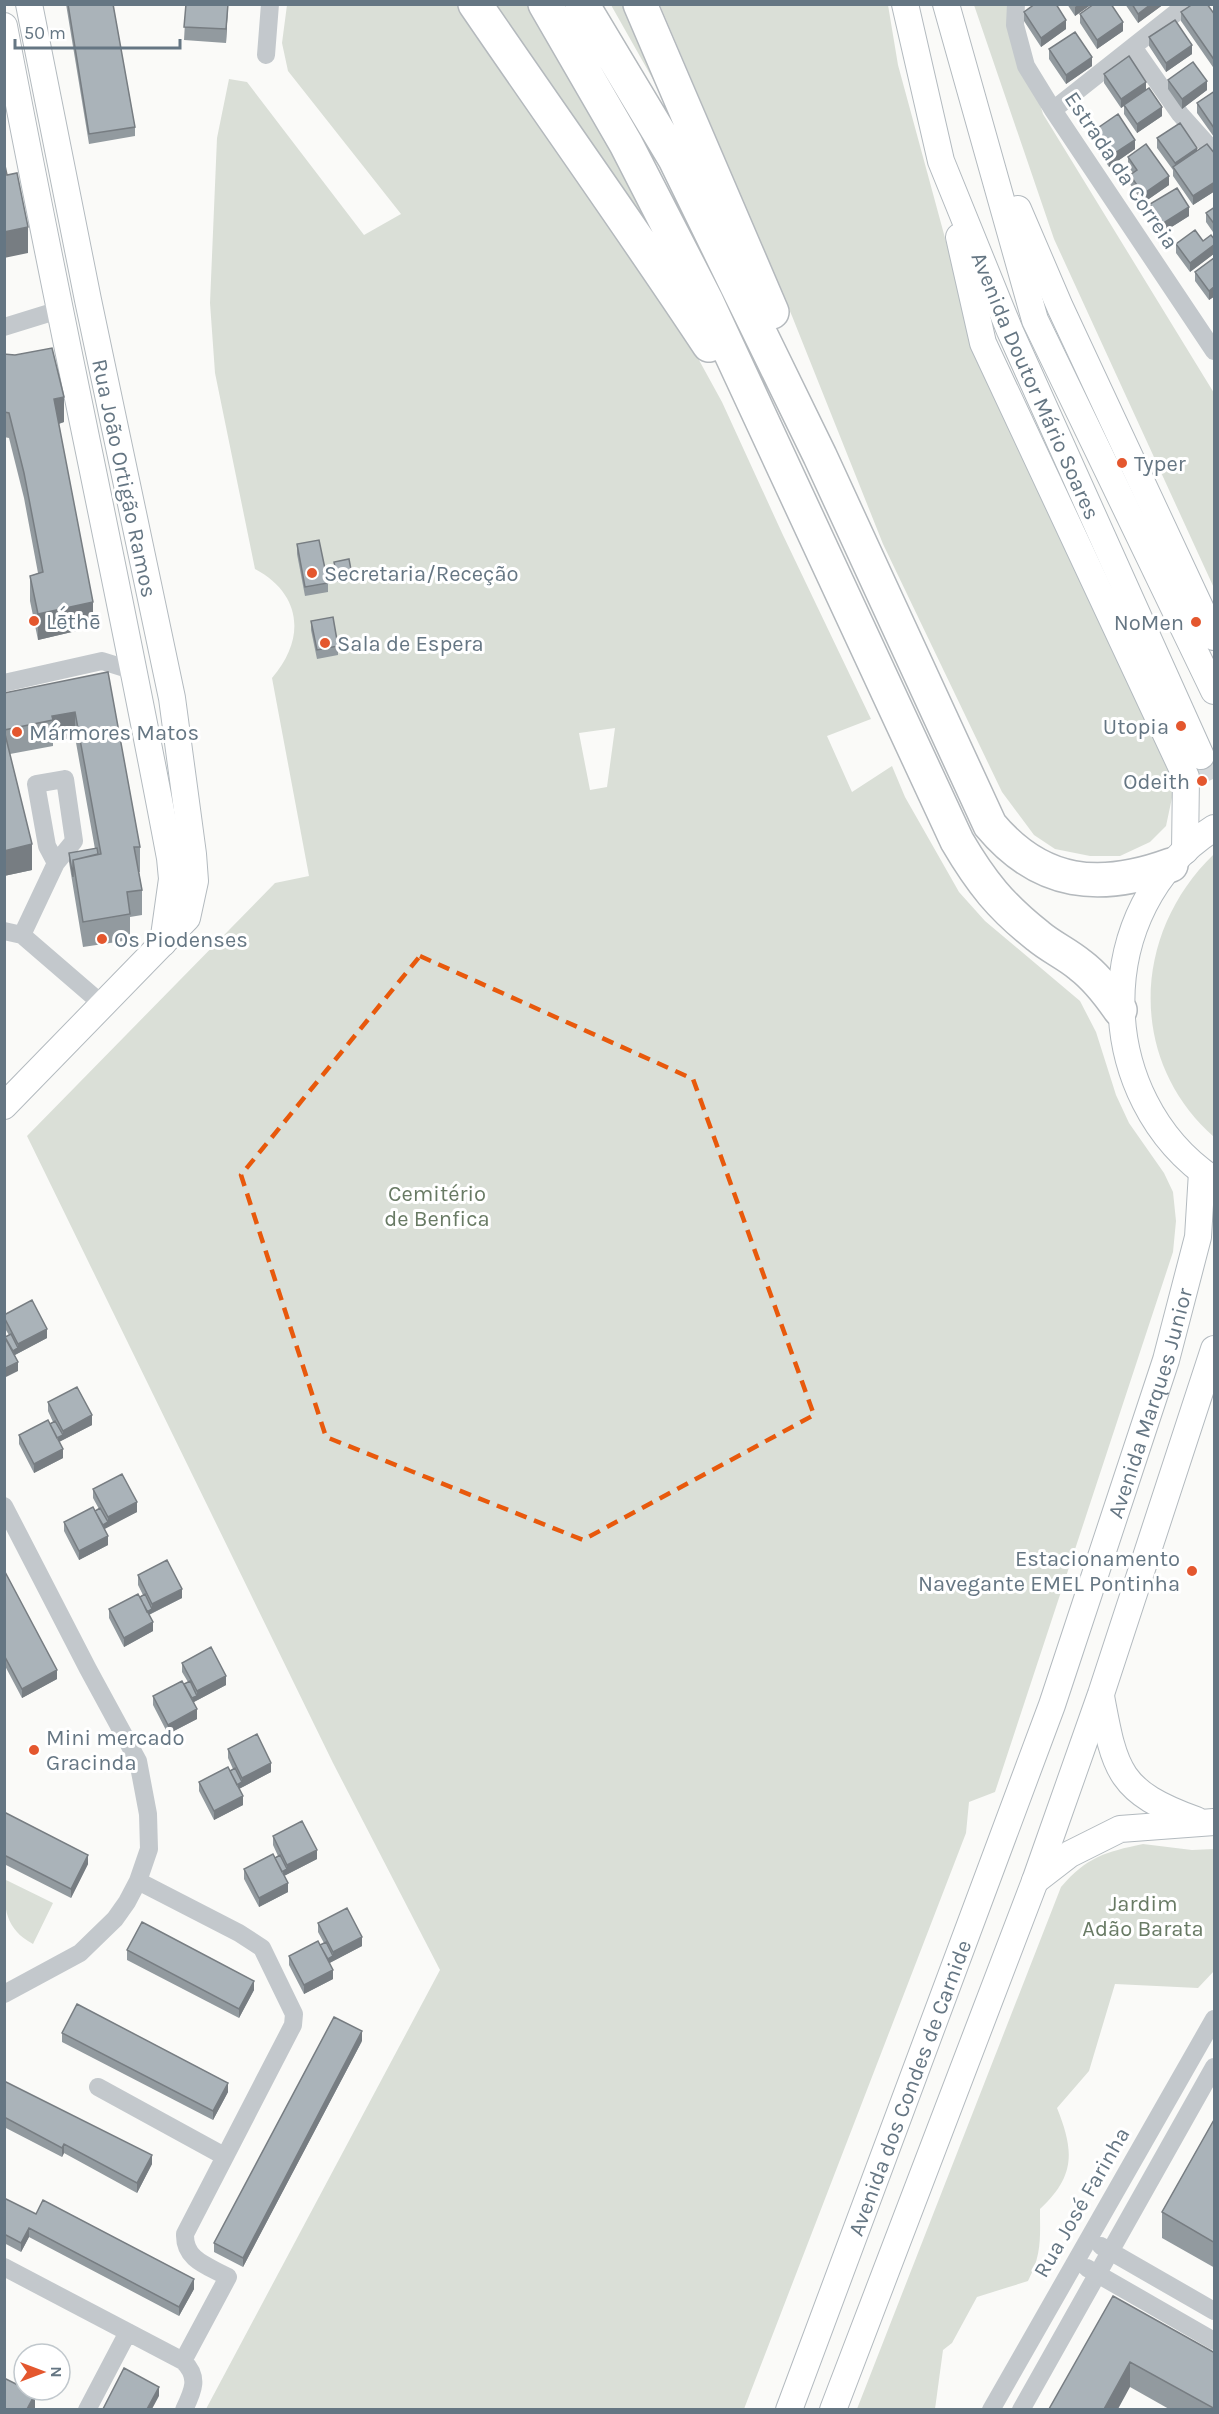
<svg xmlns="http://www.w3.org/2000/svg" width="1219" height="2414" font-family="Karla,sans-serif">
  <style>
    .green { fill: #dadfd7; fill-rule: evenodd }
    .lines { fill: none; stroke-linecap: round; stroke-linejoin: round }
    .secondary-tunnel { stroke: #d5d9db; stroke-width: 26; stroke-dasharray: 26 13; stroke-linecap: butt }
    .secondary-casing { stroke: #b3babf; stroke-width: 28 }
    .highway-casing { stroke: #b4b9bd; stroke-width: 36 }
    .street { stroke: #c3c8cc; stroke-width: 18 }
    .secondary { stroke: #fff; stroke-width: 26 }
    .highway { stroke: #fff; stroke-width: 33 }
    .wall { fill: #929a9f }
    .shaded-wall { fill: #777d82 }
    .building { fill: #aab3b9; stroke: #777d82; stroke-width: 1.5 }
    .marked { fill: none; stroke: #e8590c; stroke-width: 4.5; stroke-dasharray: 12 8; stroke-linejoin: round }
    .poi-dot { fill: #e4572e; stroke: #fff; stroke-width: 2 }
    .labels { text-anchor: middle; stroke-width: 6; stroke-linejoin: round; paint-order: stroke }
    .street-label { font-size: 22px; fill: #657683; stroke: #fff }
    .poi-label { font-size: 22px; fill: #657683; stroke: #fff; text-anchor: start }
    .park-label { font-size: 22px; fill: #687a64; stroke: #fff }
  </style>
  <rect width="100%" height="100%" fill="#fafaf8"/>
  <path class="green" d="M287,5h170l138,186 93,149 34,62 60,131 89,186 -44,17 25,56 40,-26 13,31 54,95 26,29 95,80 16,31 20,63 13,28 35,50 9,19 3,29 -3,31 -178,540 -26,10 -3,31 -222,576h-538l234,-439 -107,-207 -306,-627 248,-253 34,-7 -37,-198c34,-39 30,-84 -17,-109l-40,-196 -5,-70 7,-165 12,-59 18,3 117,153 37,-21 -113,-143 -6,-28zM615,728l-8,59 -17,3 -11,-57z
    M491,5h36l122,210 -2,7z
    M611,5h19l51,124z
    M660,5h228l10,60 78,287 194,423 3,18 -7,33 -16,16 -30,14h-30l-35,-7 -21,-14 -32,-43 -119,-248 -91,-228z
    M974,5h36l33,109 171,279v195l-160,-349z
    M1214,854v283c-87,-77 -82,-204 0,-283z
    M1143,1844l49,6 22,-1v122l-16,17 -83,-4 -26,87 -32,37c17,42 19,68 -17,101 0,30 2,45 -12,72l-51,16 -25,46 -9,7 -8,59h-78l204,-522c26,-30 44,-35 82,-43z
    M4,1879l49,24 -20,41c-28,-15 -29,-36 -29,-65z"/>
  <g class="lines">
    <path class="secondary-tunnel" d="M1201,756l13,28"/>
    <defs>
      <g id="secondary">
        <path id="s1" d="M905,4l36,157 69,170 191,425"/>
        <path d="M946,4l89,316 179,371"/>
        <path d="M4,26c52,278 114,554 166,832l2,21 -9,64"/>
        <path d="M1018,209l42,98 154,330"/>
        <path d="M959,237l24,106 203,434 -1,74"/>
        <path d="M1214,828c-125,79 -122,271 0,352"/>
        <path d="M4,1106l183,-188 8,-37 -2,-27 -21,-156 -84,-398 -59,-296"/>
        <path d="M1101,1696c14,76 18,96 95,124"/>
        <path d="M1035,1881l35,-27 50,-25 94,-7"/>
        <path id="s2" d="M789,2410l263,-705 114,-345 32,-123 4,-65"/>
        <path d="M833,2410l202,-529 66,-187 113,-345"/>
      </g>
      <path id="highway" d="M475,4c78,114 158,226 234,341
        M545,4l81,140 80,156 251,541c24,41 44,66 81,95 13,11 29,18 42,29 16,12 29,29 40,45
        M582,4l93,155 145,297 170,369c51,61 110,66 181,40
        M640,4l132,308"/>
    </defs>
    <use href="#secondary" class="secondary-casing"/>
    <use href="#highway" class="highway-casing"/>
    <path class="street" d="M1016,4l-1,21 11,41 27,44 161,241
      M1133,47l47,67 34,38
      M266,55l4,-51
      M1053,110l134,-106
      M4,327l55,-17
      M4,683l98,-22 32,10
      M4,931l18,4 80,69
      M22,935l34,-72 18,-22 -9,-62 -29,5 11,62 9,17
      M4,1506l84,163 50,92 10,53 1,35 -11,32 -11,21 -12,17 -35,34 -76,41
      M138,1881l101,52 23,15 32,66 -1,11 -108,209c-1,26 23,32 43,43l-45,84
      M98,2087l126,69
      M1101,2246l113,65
      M4,2267l179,94c17,16 10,30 1,49
      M1087,2268l127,73
      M87,2410l41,-78
      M991,2410l223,-391
      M1021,2410l193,-343"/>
    <use href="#secondary" class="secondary"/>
    <use href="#highway" class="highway"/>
  </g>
  <path class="wall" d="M66,4h47l22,123v9l-46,8z
    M186,4h42l-2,39 -42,-3z
    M1067,4h25l-17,12z
    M1125,4h39l-26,19z
    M1024,12l42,17 -25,18 -17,-26z
    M1181,12l34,3v55l-34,-49z
    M1080,14l43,17 -26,18 -17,-26z
    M1149,37l43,17 -26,18 -17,-26z
    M1049,49l43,17 -26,18 -17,-25z
    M1104,74l42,16 16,26 -25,17 -13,-19v-8l-3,2 -17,-25z
    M1168,80l39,10 -25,19 -14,-20z
    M1215,91v52l-1,-6 -17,-24v-10z
    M1092,132l43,17 -26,18 -17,-26z
    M1157,138l40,12 18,4v37l-22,14 -20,-29v-6l-16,-22z
    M1128,157l41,28 -26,18 -13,-19v-9l3,-2 -5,-7z
    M1150,204l39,12 -27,17 -12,-20z
    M1215,207v28l-9,-13v-9z
    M1215,240v13l-25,19 -14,-19v-9z
    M1215,258v38l-6,4 -14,-19v-9z
    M4,354l60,68 -5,2 34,203 -55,13 -8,-39v-25l8,-3 -14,-75 -15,-60 -5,-1z
    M297,544l31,39v9l-23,4 -8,-42z
    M334,562l18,13v4l-15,3z
    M311,621l27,25v9l-21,4 -6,-29z
    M108,672l32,175v25h-1l3,18v25l-12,2v23l-47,7 -14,-85v-9l26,-4 -20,-112 -22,5v4l-43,8 22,116 -28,6v-183z
    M4,1315l43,23 -32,17 3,16 -9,-36 -5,-8z
    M48,1402l44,23 -33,17 4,16 -29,15 -15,-29v-9l34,-13 -5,-11z
    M93,1489l44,23 -33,16 4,17 -29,15 -15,-29v-9l35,-13 -6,-11z
    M4,1570l53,109 -35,19 -18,-34z
    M138,1575l44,23 -33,17 4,16 -29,16 -15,-29v-9l34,-14 -5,-10z
    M182,1663l44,22 -32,17 3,17 -29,15 -15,-29v-9l35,-14 -6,-10z
    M228,1749l43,23 -32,17 4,16 -29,15 -15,-29v-9l34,-13 -5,-11z
    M4,1812l84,52 -17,34 -67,-34z
    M273,1836l44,23 -33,17 4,16 -29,15 -15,-28v-10l34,-13 -5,-11z
    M318,1923l44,23 -33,17 4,16 -29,15 -15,-29v-9l35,-13 -6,-11z
    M127,1950l127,40 -15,28 -112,-58z
    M62,2033l166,59 -15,28 -151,-78z
    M362,2041l-119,226 -29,-15v-9z
    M4,2081l148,83 -15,29 -73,-40 -2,4 -58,-30z
    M1215,2118v150l-53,-30v-26z
    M4,2198l32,16 158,75 -15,27 -150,-79 -8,15 -17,-9z
    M1113,2296l102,113h-46l-39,-22z"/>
  <path class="shaded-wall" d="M228,4l-2,39v-14z
    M1079,4h13l-17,12v-9z
    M1151,4h13l-26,19v-9z
    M1066,20v9l-25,18v-9z
    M1123,22v9l-26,18v-9z
    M1192,45v9l-26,18v-9z
    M1092,57v9l-26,18v-9z
    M1207,81v9l-25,19v-10z
    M1146,82v9l-25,17v-9z
    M1162,107v9l-25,17v-9z
    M1135,140v9l-26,18v-10z
    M1197,148v9l-22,12v-6z
    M1169,176v9l-26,18v-9z
    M1215,182v9l-22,14v-9z
    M1189,207v9l-27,17v-9z
    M28,227v26l-24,5v-26z
    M1215,244v9l-25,19v-9z
    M1215,286v10l-6,4v-9z
    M64,397v25l-10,3v-26z
    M93,602v25l-55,13v-26z
    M75,712v25l-22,5 -1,-26z
    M32,844v26l-28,6v-25z
    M47,1329v9l-36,19v-5l7,-4v-4z
    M18,1362v9l-14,7v-9z
    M92,1415v10l-37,19v-5l8,-4v-4z
    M63,1449v9l-29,15v-9z
    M137,1502v10l-36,19v-5l7,-4v-5z
    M108,1536v9l-29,15v-9z
    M182,1589v9l-30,15v-9z
    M152,1609v4l-7,4v-5z
    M153,1622v9l-29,16v-9z
    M57,1670v9l-35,19v-9z
    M226,1676v9l-36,19v-4l7,-4v-5z
    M197,1709v10l-29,15v-9z
    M271,1763v9l-36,19v-5l7,-4v-4z
    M243,1796v9l-29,15v-9z
    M317,1850v9l-37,19v-5l7,-4v-4z
    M88,1855v9l-17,34v-9z
    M288,1883v9l-29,15v-9z
    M362,1937v9l-36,19v-5l7,-4v-4z
    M333,1970v9l-29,15v-9z
    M254,1981v9l-15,28v-9z
    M362,2031v10l-119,226v-9z
    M228,2083v9l-15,28v-9z
    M64,2144v9l-2,4v-9z
    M152,2155v9l-15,29v-10z
    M29,2228v9l-8,15v-9z
    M194,2279v10l-15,27v-9z
    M1130,2362v25l-12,22h-14z
    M159,2387v9l-7,13h-5z
    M35,2394v14l-1,1h-7z"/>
  <path class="building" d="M68,4h45l22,123 -46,7z
    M186,4h42l-2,25 -42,-2z
    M1035,4h21l10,16 -25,18 -17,-26z
    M1094,4h17l12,18 -26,18 -17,-26z
    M1132,4h19l-13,10z
    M1193,4h14l8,11v46l-34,-49z
    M1175,20l17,25 -26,18 -17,-26z
    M1075,32l17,25 -26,18 -17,-26z
    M1129,56l17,26 -25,17 -17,-25z
    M1193,62l14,19 -25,18 -14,-19z
    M1149,88l13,19 -25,17 -13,-19z
    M1215,91v36l-1,1 -17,-25z
    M1118,114l17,26 -26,17 -17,-25z
    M1180,123l17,25 -22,15 -18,-25z
    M1146,144l23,32 -26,18 -13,-19 7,-5 -9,-13z
    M1207,144l8,10v28l-22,14 -20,-29z
    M4,161l3,14 10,-2 11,54 -24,5z
    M1177,188l12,19 -27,17 -12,-20z
    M1215,207v18l-9,-12z
    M1195,230l8,11 8,-6 4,5v4l-25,19 -14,-19z
    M1214,258l1,28 -6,5 -14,-19z
    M52,348l12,49 -10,2 39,203 -55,12 -8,-38 13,-4 -19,-99 -15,-60 -5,-1v-58l11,1z
    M319,540l9,43 -23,4 -8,-43z
    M349,559l3,16 -15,2 -3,-15z
    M333,617l5,29 -21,4 -6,-29z
    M108,672l32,175h-6l8,43 -15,2 3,22 -47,8 -10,-62 28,-6 -26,-142 -23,4 1,4 -49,10v-37z
    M4,730l28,114 -28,7z
    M97,848l1,6 -25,6v17l-4,-24z
    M32,1300l15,29 -29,15 -14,-27v-2z
    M11,1334l7,14 -5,3 -8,-14z
    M4,1336l14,26 -14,7z
    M77,1387l15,28 -29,16 -15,-29z
    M48,1420l15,29 -29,15 -15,-29z
    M55,1421l8,14 -6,3 -7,-14z
    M122,1474l15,28 -29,15 -15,-28z
    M93,1507l15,29 -29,15 -15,-29z
    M100,1508l8,14 -5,3 -8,-14z
    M167,1560l15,29 -30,15 -14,-29z
    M4,1570l53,100 -35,19 -18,-34z
    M138,1594l15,28 -29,16 -15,-29z
    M145,1594l7,15 -5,3 -7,-15z
    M211,1647l15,29 -29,15 -15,-28z
    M182,1681l15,28 -29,16 -15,-29z
    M190,1681l7,15 -5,2 -8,-14z
    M257,1734l14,29 -29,15 -14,-29z
    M228,1767l15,29 -29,15 -15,-29z
    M235,1768l7,14 -5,3 -7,-14z
    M4,1812l84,43 -17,34 -67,-34z
    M302,1821l15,29 -30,15 -14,-29z
    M273,1854l15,29 -29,15 -15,-29z
    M280,1855l7,14 -5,3 -7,-14z
    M347,1908l15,29 -29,15 -15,-29z
    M142,1922l112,59 -15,28 -112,-59z
    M318,1941l15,29 -29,15 -15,-29z
    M326,1942l7,14 -5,3 -8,-14z
    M77,2004l151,79 -15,28 -151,-78z
    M334,2017l28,14 -119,227 -29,-15z
    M4,2081l148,74 -15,28 -73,-39 -2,4 -58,-31z
    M1215,2118v125l-53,-31z
    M4,2198l32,16 7,-14 151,79 -15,28 -150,-79 -8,15 -17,-9z
    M1113,2296l102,57v56l-85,-47 -26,47h-55z
    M124,2368l35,19 -12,22h-44z
    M4,2378l20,10v2h3l8,4 -8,15h-23z"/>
  <path class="marked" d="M420,956l273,123 121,336 -231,125 -257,-103 -85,-262z"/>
  <g class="poi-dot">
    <circle cx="1122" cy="463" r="6"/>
    <circle cx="312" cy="573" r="6"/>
    <circle cx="34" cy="621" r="6"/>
    <circle cx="1196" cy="622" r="6"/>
    <circle cx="325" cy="643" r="6"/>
    <circle cx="1181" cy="726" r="6"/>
    <circle cx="17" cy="732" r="6"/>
    <circle cx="1202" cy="781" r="6"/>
    <circle cx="102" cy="939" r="6"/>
    <circle cx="1192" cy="1571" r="6"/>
    <circle cx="34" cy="1750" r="6"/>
  </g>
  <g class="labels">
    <g class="street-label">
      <text transform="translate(1122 170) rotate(56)" y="8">Estrada da Correia</text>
      <text dy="8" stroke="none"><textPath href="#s1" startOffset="405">Avenida Doutor Mário Soares</textPath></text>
      <text transform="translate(125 478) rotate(78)" y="8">Rua João Ortigão Ramos</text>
      <text dy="8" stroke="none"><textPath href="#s2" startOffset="1070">Avenida Marques Junior</textPath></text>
      <text dy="8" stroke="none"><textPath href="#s2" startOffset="344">Avenida dos Condes de Carnide</textPath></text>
      <text transform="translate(1081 2202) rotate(-60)" y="8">Rua José Farinha</text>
    </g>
    <g class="poi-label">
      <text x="1134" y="471">Typer</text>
      <text x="324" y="581">Secretaria/Receção</text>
      <text x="46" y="629">Lḗthē</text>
      <text x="1184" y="630" text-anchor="end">NoMen</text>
      <text x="337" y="651">Sala de Espera</text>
      <text x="1169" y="734" text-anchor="end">Utopia</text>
      <text x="29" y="740">Mármores Matos</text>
      <text x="1190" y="789" text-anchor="end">Odeith</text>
      <text x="114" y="947">Os Piodenses</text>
      <text x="1180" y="1566" text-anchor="end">Estacionamento<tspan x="1180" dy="25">Navegante EMEL Pontinha</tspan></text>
      <text x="46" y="1745">Mini mercado<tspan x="46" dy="25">Gracinda</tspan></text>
    </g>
    <g class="park-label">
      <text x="437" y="1201">Cemitério<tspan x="437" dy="25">de Benfica</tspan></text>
      <text x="1143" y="1911">Jardim<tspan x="1143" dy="25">Adão Barata</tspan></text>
    </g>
  </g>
  <rect width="1219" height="2414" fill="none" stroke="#657683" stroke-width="12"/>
  <g transform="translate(42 2372) rotate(90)"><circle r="28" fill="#ffffff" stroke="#c1c8cd" stroke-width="1.5"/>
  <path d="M0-4.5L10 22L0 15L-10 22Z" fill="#e4572e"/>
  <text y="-9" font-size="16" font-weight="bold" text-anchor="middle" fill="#657683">N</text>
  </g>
  <path d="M15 39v9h165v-9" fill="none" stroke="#657683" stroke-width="3"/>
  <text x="24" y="39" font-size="18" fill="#657683" stroke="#ffffff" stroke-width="4.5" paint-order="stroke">50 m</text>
</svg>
